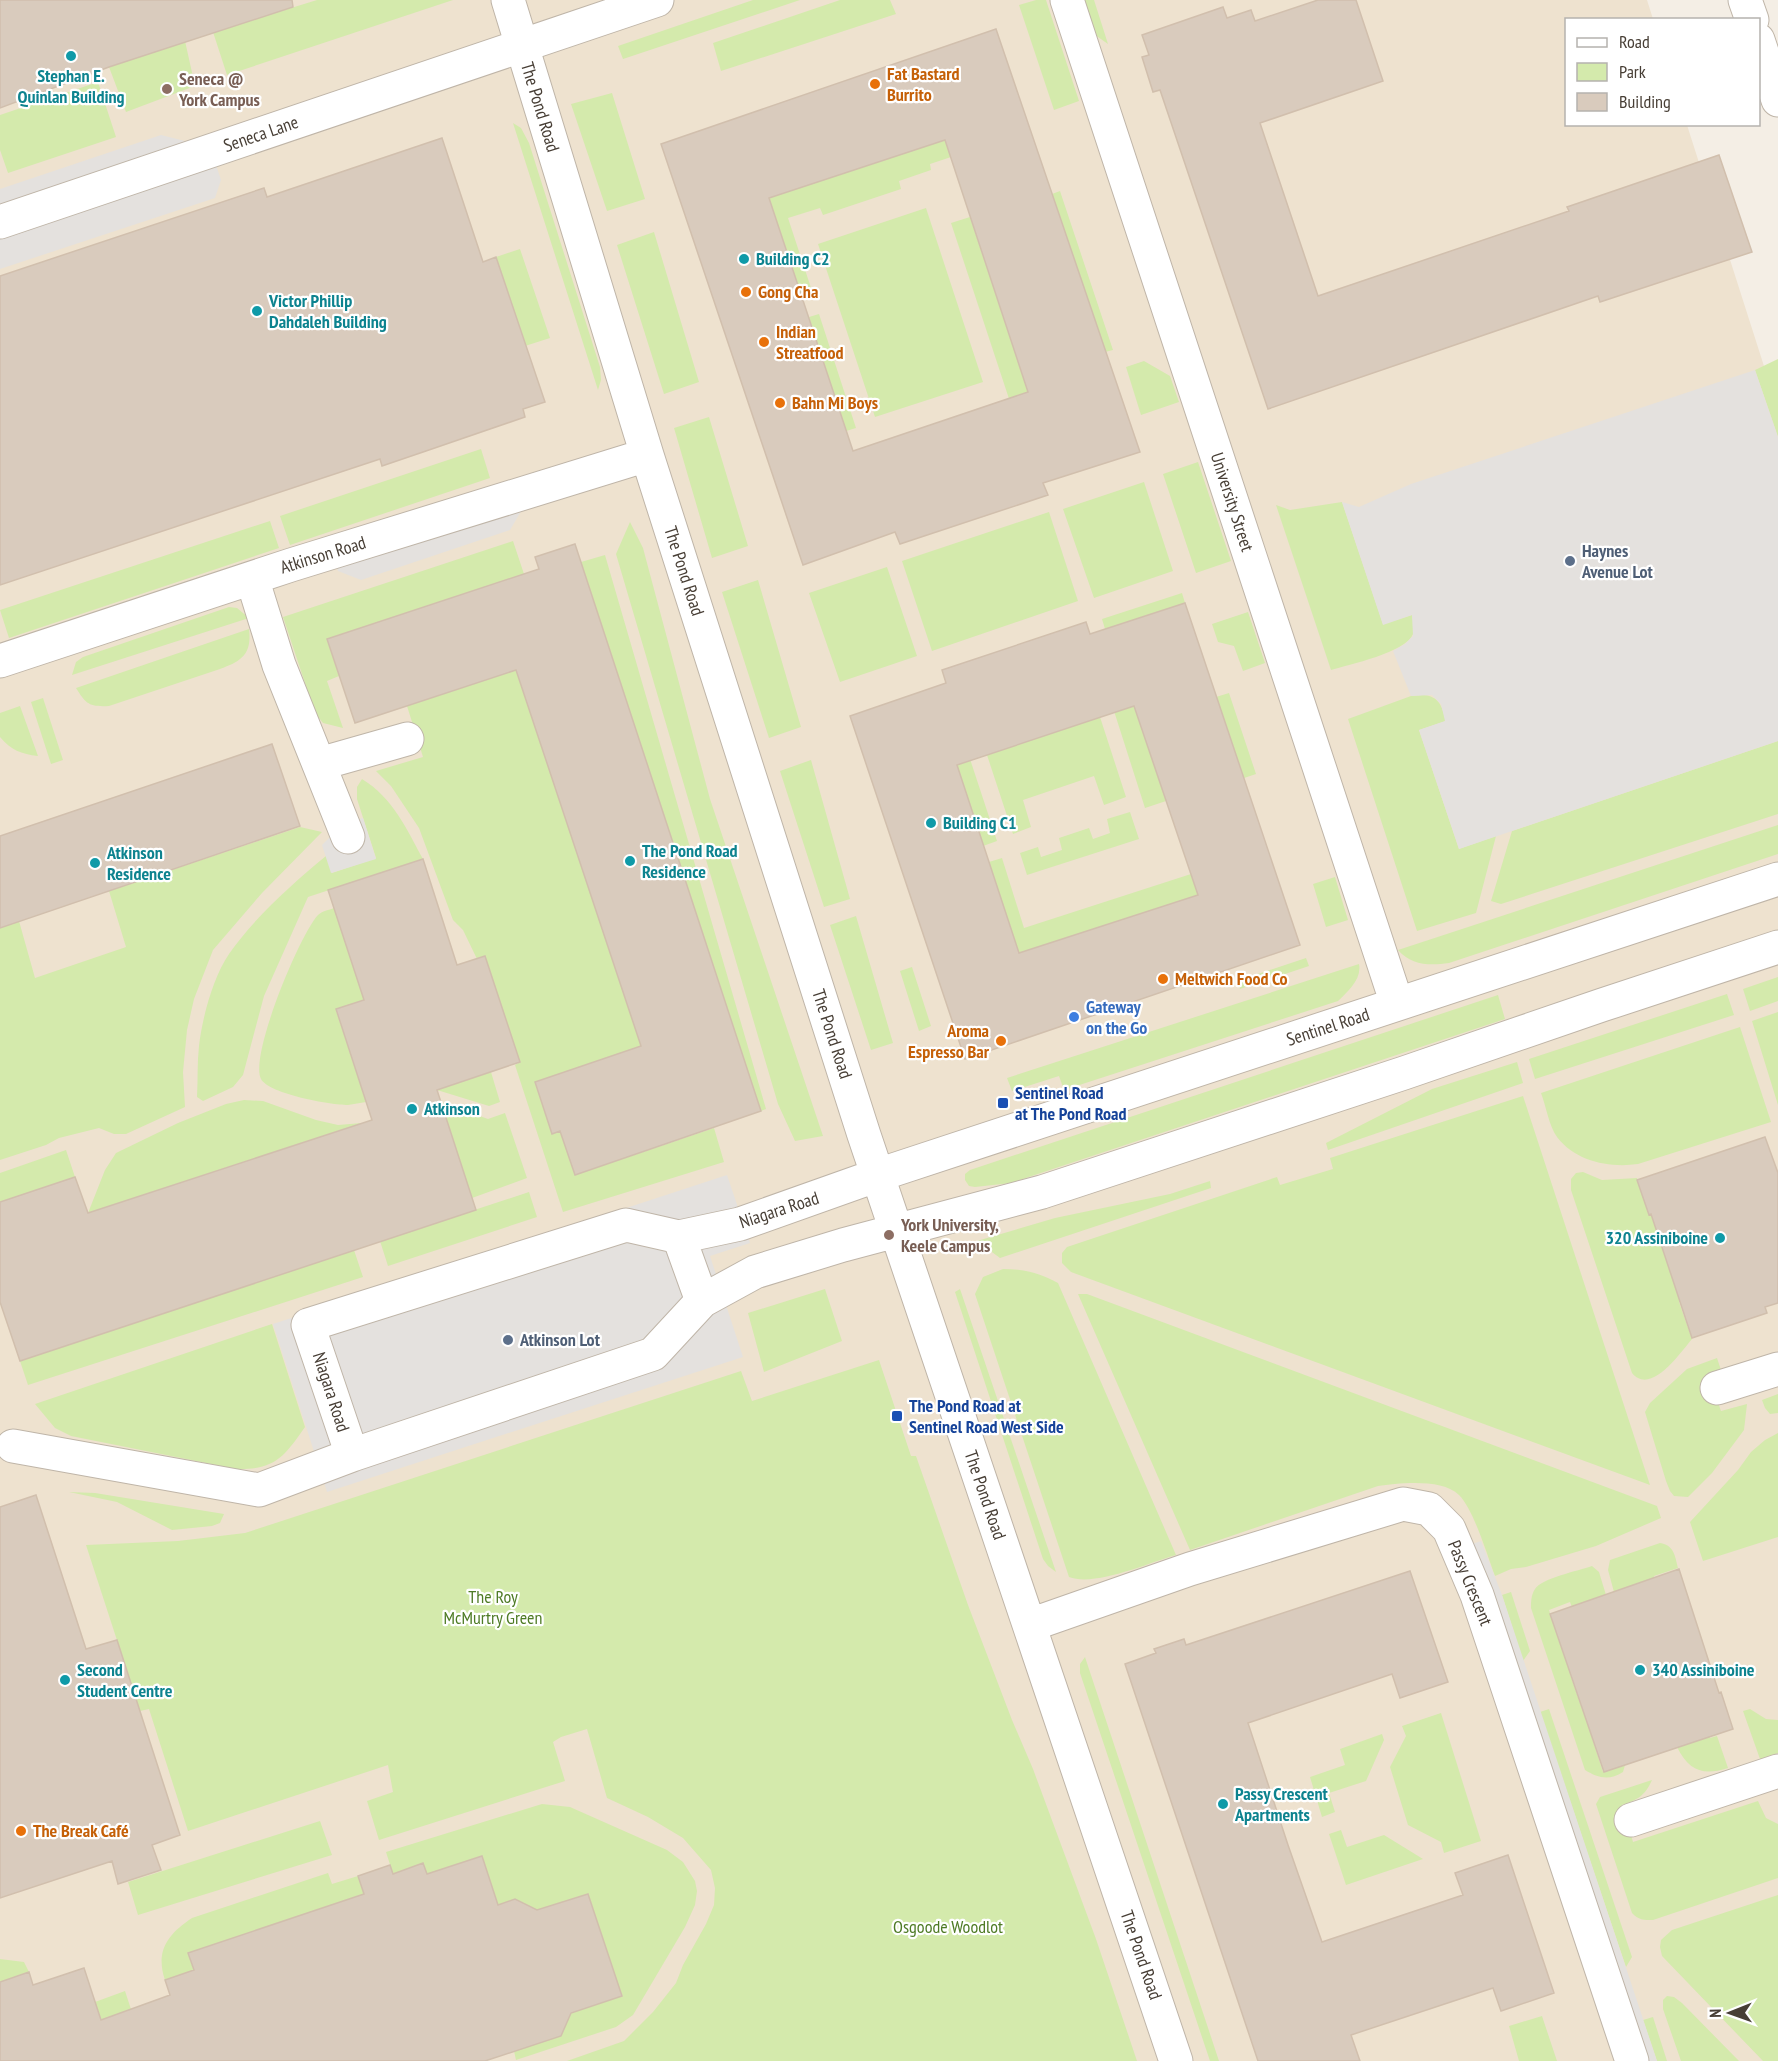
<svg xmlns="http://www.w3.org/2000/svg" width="1778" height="2061" font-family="'PT Sans Narrow',sans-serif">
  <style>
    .education { fill: #eee2cf }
    .green { fill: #d4eaac }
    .parking { fill: #e4e1de }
    .building { fill: #d9cbbd; stroke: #d1bfad; stroke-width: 1.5; fill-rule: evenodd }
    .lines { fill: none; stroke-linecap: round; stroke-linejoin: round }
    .minor-casing { stroke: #bfb5a8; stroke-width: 35 }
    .minor { stroke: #fff; stroke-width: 33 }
    .culture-dot { fill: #0f9aa8; stroke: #fff; stroke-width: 2 }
    .food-dot { fill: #e8710a; stroke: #fff; stroke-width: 2 }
    .education-dot { fill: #8d6e63; stroke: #fff; stroke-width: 2 }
    .service-dot { fill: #5c6f8a; stroke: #fff; stroke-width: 2 }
    .shop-dot { fill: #3f7fe0; stroke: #fff; stroke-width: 2 }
    .transit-dot { fill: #1a4fb4; stroke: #fff; stroke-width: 2 }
    .labels { text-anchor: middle; stroke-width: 4.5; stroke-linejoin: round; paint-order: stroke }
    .food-label { font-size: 18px; font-weight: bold; fill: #c56008; stroke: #fff; text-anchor: start }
    .culture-label { font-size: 18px; font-weight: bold; fill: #0d838f; stroke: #fff; text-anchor: start }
    .education-label { font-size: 18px; font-weight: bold; fill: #785e54; stroke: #fff; text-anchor: start }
    .street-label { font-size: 18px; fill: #473e35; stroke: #fff }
    .service-label { font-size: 18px; font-weight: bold; fill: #4e5e75; stroke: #fff; text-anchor: start }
    .shop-label { font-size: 18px; font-weight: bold; fill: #366cbe; stroke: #fff; text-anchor: start }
    .transit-label { font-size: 18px; font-weight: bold; fill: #164399; stroke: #fff; text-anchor: start }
    .park-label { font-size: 18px; fill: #4e7b25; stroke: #fff }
  </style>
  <rect width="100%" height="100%" fill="#f4eee5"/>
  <path class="education" d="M0,0h1647l6,19 -87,1v104l121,1 91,285v1651h-1778z"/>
  <path class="green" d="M317,0h136l-226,75 -14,-43z
    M753,0h47l-177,59 -5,-13z
    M840,0h50l6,14 -175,57 -8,-28z
    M1036,0h10l33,101 -25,9 -35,-105z
    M1080,0h14l14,44 -20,-14z
    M185,41l10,45 -69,26 -17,-45z
    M98,82l18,55 -108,36 -8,-23v-35z
    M612,93l33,106 -38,12 -36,-107z
    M513,123l8,5 8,15 71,224 1,13 -3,10z
    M945,139l6,18 -21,7 1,6 -32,11 2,8 -78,26 -3,-7 -32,10 26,79 -11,3 -34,-102z
    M1060,191l53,159 -8,2 -53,-158z
    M926,208l57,174 -108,35 -57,-173z
    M970,217l67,202 -19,7 -67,-203z
    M654,232l45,150 -35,12 -47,-149z
    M520,249l30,89 -25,8 -29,-89z
    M819,314l37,114 -10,3 -37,-114z
    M1778,359v78l-23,-67z
    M1144,361l26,15 9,26 -38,13 -15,-48z
    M709,417l39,129 -36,12 -38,-130z
    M481,449l9,29 -200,67 -10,-29z
    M1198,462l33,99 -35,12 -33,-99z
    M1144,482l29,89 -79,27 -31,-89z
    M1342,502l41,122 29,-9c1,6 3,13 1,19 -6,18 -65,31 -82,36l-55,-165 14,5z
    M1049,512l29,89 -146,50 -30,-90z
    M270,521l9,27 -270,90 -9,-28z
    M630,522l13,26 67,251 113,337 -28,5 -17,-37 -162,-550z
    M513,541l11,33 -197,65 12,37 -12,5 16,47 -20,-5 -8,-10 -32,-96z
    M605,555l161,554 -5,2 -180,-549z
    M887,567l30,89 -77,26 -31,-89z
    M758,580l43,147 -32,11 -47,-146z
    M1182,593l3,10 -80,26 -3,-10z
    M229,607l8,1 12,10 -177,57 4,-13 7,-5z
    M1248,612l17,51 -22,8 -9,-25 -16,-4 -6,-18z
    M249,629c3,25 -7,32 -29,40l-111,37c-20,1 -23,-2 -33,-18z
    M543,661l-13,50 98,296 40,30 -133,45 17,51 8,-2 15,44 139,-47 10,34 -161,50 -48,-147 5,-3 -35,-105 -8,2 -14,-29 -10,-10 -34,-92 -28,-42 -15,-15 47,-14 -16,-51z
    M1229,693l27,81 -12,4 -28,-81z
    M1423,695c16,1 19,11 23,26l-27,9 40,119 37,-13 -20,77 -59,18 -69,-212 63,-23z
    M43,698l20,62 -12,4 -20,-62z
    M1134,704l32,97 -21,7 -31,-97z
    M20,706l18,50c-17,-2 -27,-6 -38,-19v-24z
    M1100,717l26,80 -22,8 -10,-29 -71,24 8,27 -18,7 -26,-79z
    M1778,741v73l-277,90 -10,-3 21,-70z
    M970,759l27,82 -14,5 -27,-83z
    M811,760l39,139 -26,8 -44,-136z
    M362,779c31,19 44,49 61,80l-115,38 -44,99 -21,79 -10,12 -30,14 -6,-4c1,-17 0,-34 2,-51 3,-27 14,-69 30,-92 24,-35 64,-71 97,-98l6,17 44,-15 -19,-59v-12z
    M1130,812l9,27 -112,36 -7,-22 18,-6 3,10 21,-7 -3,-12 30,-10 4,11 17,-6 -3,-14z
    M1778,825v29l-329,109c-20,3 -38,2 -51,-13z
    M300,827l22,5 -60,61 -49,57 -19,49 -7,31 -4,42 2,35 -59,27h-12l-15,-6 -40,10 -13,7 -46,15v-232l19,-7 16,57 91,-31 -17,-56z
    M1002,858l22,70 167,-54 7,21 -179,58 -30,-91z
    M1335,877l13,43 -22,7 -13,-43z
    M334,908l30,92 -28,10 30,92c-6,1 -12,2 -18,3 -17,0 -79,-11 -87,-26 -12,-23 39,-145 57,-164 4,-4 11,-5 16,-7z
    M856,916l37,127 -22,7 -41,-125z
    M1306,958l3,8 -69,23 -3,-8z
    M1359,964c3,15 -11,27 -21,37l-274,89 -5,-14 -47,15 -5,-13z
    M912,967l19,59 -12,5 -19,-60z
    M1778,977v24l-28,10 -7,-22z
    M1727,994l7,21 -199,64 -6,-20z
    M1498,995l7,24 -494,164 -36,4 -6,-1 -4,-6v-6l5,-4z
    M1778,1012v93l-26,-84z
    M1740,1027l31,95 -133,42c-28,4 -62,-2 -81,-27 -8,-11 -11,-31 -16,-44z
    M1517,1062l6,21 -195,67 -2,-7 106,-54z
    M491,1072l9,30 -11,4 -52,-16z
    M1523,1096l127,389 -579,-213 -9,-9v-10l5,-6 210,-70 3,8 53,-16 -3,-11z
    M244,1100l19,1 53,19 22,5 24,-2 -274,90 17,-43 11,-17 62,-30 48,-19z
    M441,1102l47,17 17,-6 22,65 -55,20z
    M66,1150l9,27 -75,25v-29z
    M1583,1172l19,8 35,-2 12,37 8,-2 29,87 -7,2 13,37c-12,14 -41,57 -60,34l-61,-183v-11l5,-6z
    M1210,1181l1,7 -211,70 -23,-17 78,-23 115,-24z
    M529,1192l8,25 -149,49 -8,-25z
    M354,1250l9,27 -335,108 -8,-24z
    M1003,1269c21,0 37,4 55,14l118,272c-28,8 -81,32 -107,22l-94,-283 8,-17z
    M825,1289l17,52 -78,31 -16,-59z
    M960,1289l96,283 -8,-6 -5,-7 -88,-267z
    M1078,1294h9l570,212 4,12 -65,28 -70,21 -15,2 -16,7c-8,-21 -21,-66 -36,-81 -17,-17 -60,-12 -81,-9l-188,64z
    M272,1324l33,103c-21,30 -30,43 -69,42l-165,-33 -16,-8 -20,-24z
    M1717,1358l5,15 -13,4 12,34 26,-7 -3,26 -32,43 -24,24 -14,-1 -4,-5 -4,-10 -21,-69 5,-9 37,-34z
    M879,1360l32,96h5l52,149 44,115 21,49 63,170 41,122h-570l57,-20 29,-29 23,-29 7,-18 23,-41 8,-19 1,-17 -4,-18 -28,-32 -35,-21 -41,-19 -20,-69 -26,8 -8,5 12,39 -186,59 -12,-39 26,-9 -5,-27 -200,66 -39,-122 -9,2 -54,-166 92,-4 67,-8 496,-162 11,30z
    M1778,1394v19l-8,1 -5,-6 -3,-8z
    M1778,1433v104l-75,24 -13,-39 48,-52 13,-18 14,-12z
    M69,1492l26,1 129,21 -4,9 -8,3 -40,4 -55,-28z
    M1660,1543c14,2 15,13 18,25l-24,8 1,5 -41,11 -6,-22 2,-10z
    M1592,1566l7,6 7,23 -33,15 -3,-8 -21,8 12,37 14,24 -5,3 12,35 6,-1 4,30 11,34 22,-7 -2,7c-14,9 -25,6 -38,-2l-54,-162c0,-6 0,-13 4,-19 7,-11 43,-18 57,-23z
    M1511,1592l19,59 -7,10 -21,-66z
    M1085,1657l134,404h-9l-130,-388v-9z
    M1549,1709l83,248 -6,10 -86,-255z
    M1750,1709l16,10 12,1v33l-18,6 -17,-48z
    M1441,1713l40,128 -37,12 -3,-11 -33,-17 -18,-58 16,-31 -4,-10z
    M1708,1731l2,7 7,-2 11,32c-25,8 -39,3 -51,-21z
    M1382,1734l2,6 -18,41 -37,12 6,19 -13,5 -12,-40 35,-12 -5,-16z
    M1652,1780c-7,16 -15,20 -30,25l11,37 125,-41 8,17 12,6v54l-125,42c-9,0 -15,0 -21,-7l-36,-109 4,-7z
    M542,1804l28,3 97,43 16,12 12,19 2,10 -2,14 -10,22 -52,88 -17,12 -100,33 -2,-9 47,-15 10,-23 51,-17 -34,-102 -51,16 -22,-11 -17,6 -16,-49 -48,16 -2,17 -9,-25 -30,10 -7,-22z
    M320,1821l12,34 -194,60 -10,-33z
    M1341,1830l6,17 37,-12 39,24 -77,26 -17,-51z
    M328,1873l4,11 26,-8 6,18 -176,59 11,34 -7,2 -6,-16 -21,7c-10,-29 3,-46 27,-62z
    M1778,1895v166h-15l-101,-105 -2,-9 1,-7 11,-10z
    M0,1959l24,3 5,10 -29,10z
    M125,1991l23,70 -28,-48 -19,7 -6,-18z
    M1667,1996l7,1 8,6 57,58h-58l-18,-52v-9z
    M1542,2016l15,45h-38l-10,-35z
    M1653,2017l14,44h-10l-14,-41z"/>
  <path class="parking" d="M161,135l28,7 22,8 10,30 -6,18 -215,71v-80z
    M1755,370l23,67v304l-319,108 -40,-119 26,-9 -4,-17 -9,-9 -21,1 -18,-45 12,-7 8,-8 -1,-21 -29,10 -41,-123 17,5 52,-23z
    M523,508l-13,22 -149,50 -23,-9 -6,-18z
    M363,818l13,41 -45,14 -9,-28 21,-21z
    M727,1175l23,68 -40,13 33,101 -416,135 -54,-168z
    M1481,1541l21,54 155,466h-25l-175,-512z"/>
  <path class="building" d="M0,0h292l1,7 -184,60 -109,41z
    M1318,0h38l27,81 -123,42 58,173 251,-85 -2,-4 152,-52 33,97 -152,50 -2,-6 -330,113 -108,-319 -7,2 -11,-35 7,-2 -7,-20 81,-28 4,11 24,-8 4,11z
    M996,29l144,423 -97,31 5,12 -148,49 -5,-12 -92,33 -142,-421zM945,140l83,252 -175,59 -84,-253z
    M442,138l41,124 13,-5 49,145 -22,7 2,8 -99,34 -44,15 -2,-7 -380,126v-309l264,-88 3,9z
    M575,544l186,567 -186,64 -15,-44 -8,3 -17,-52 106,-36 -125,-376 -161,53 -28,-84 212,-70 -4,-12z
    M1185,603l115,342 -335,114 -115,-343 96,-33 -4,-13 144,-48 4,12zM1134,706l64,189 -179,58 -62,-188z
    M272,744l28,82 -300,102v-92z
    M423,859l34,106 28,-9 35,106 -83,28 39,120 -456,151 -20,-59v-100l75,-25 13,36 284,-93 -36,-111 28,-9 -36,-110z
    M1765,1137l13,36v130l-13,4 2,6 -75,25 -41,-124 -2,1 -12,-35z
    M36,1495l50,154 31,-9 63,195 -28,10 9,25 -43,14 -6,-23 -112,37v-391z
    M1679,1569l40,124 2,-1 12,37 -129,43 -54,-158z
    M1410,1571l38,111 -48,16 -8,-24 -144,49 40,122 34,97 141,-47 -8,-22 53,-18 46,138 -53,18 -8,-23 -142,47 9,26h-102l-133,-397 31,-11 -2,-4 30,-10 2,6z
    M482,1856l16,49 17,-6 22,11 51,-16 34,102 -51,17 -10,23 -76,25h-485v-79l29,-10 4,13 51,-17 17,52 69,-25 -5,-15 29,-10 -6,-17 176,-59 -6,-18 32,-11 3,9 30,-11 4,11z"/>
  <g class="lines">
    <defs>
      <path id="minor" d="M508,0l139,455 217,680 312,926
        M1067,0l330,1004
        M1745,0l7,20
        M1758,40l20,60
        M0,222l657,-222
        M252,578l27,87 69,172
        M0,661l291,-96 356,-110
        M319,764l88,-25
        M679,1237l23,64 -49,53 -301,101 -44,-130 318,-100 53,12 61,-13 138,-49 900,-296
        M702,1301l53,-29 88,-27 199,-53 362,-119 198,-68 176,-58
        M1717,1388l61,-19
        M13,1446l246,44 93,-35
        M1030,1625l160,-56 213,-65 26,5 20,20 28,66 155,466
        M1631,1820l147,-49"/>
    </defs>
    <use href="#minor" class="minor-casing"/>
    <use href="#minor" class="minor"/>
  </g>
  <g class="culture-dot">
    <circle cx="71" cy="56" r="6"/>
    <circle cx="744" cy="259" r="6"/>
    <circle cx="257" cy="311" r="6"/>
    <circle cx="931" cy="823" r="6"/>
    <circle cx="630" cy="861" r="6"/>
    <circle cx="95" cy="863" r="6"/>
    <circle cx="412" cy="1109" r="6"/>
    <circle cx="1720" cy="1238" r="6"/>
    <circle cx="1640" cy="1670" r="6"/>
    <circle cx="65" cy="1680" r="6"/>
    <circle cx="1223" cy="1804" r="6"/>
  </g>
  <g class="food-dot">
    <circle cx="875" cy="84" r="6"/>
    <circle cx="746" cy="292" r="6"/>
    <circle cx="764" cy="342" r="6"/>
    <circle cx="780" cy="403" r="6"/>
    <circle cx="1163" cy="979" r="6"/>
    <circle cx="1001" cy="1041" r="6"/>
    <circle cx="21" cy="1831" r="6"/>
  </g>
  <g class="education-dot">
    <circle cx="167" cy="89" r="6"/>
    <circle cx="889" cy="1235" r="6"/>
  </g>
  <g class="service-dot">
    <circle cx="1570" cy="561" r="6"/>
    <circle cx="508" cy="1340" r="6"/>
  </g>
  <circle class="shop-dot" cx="1074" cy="1017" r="6"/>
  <g class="transit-dot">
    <rect x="997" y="1097" width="12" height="12" rx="3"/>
    <rect x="891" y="1410" width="12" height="12" rx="3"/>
  </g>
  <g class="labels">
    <g class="food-label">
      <text x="887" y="80">Fat Bastard<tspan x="887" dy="21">Burrito</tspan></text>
      <text x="758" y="298">Gong Cha</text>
      <text x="776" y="338">Indian<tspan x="776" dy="21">Streatfood</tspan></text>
      <text x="792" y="409">Bahn Mi Boys</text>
      <text x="1175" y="985">Meltwich Food Co</text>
      <text x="989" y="1037" text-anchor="end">Aroma<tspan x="989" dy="21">Espresso Bar</tspan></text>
      <text x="33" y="1837">The Break Café</text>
    </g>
    <g class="culture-label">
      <text x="71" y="82" text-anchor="middle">Stephan E.<tspan x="71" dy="21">Quinlan Building</tspan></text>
      <text x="756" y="265">Building C2</text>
      <text x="269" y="307">Victor Phillip<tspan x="269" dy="21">Dahdaleh Building</tspan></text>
      <text x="943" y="829">Building C1</text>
      <text x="642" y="857">The Pond Road<tspan x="642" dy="21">Residence</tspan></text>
      <text x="107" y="859">Atkinson<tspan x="107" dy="21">Residence</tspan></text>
      <text x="424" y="1115">Atkinson</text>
      <text x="1708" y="1244" text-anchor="end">320 Assiniboine</text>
      <text x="77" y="1676">Second<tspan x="77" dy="21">Student Centre</tspan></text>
      <text x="1652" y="1676">340 Assiniboine</text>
      <text x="1235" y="1800">Passy Crescent<tspan x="1235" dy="21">Apartments</tspan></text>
    </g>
    <g class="education-label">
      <text x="179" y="85">Seneca @<tspan x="179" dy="21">York Campus</tspan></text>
      <text x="901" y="1231">York University,<tspan x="901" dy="21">Keele Campus</tspan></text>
    </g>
    <g class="street-label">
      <text transform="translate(540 107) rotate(73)" y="6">The Pond Road</text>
      <text transform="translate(261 134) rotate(-19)" y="6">Seneca Lane</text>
      <text transform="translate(1232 502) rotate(72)" y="6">University Street</text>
      <text transform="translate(323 555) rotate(-17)" y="6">Atkinson Road</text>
      <text transform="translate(684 571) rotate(72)" y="6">The Pond Road</text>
      <text transform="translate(1328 1027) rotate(-18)" y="6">Sentinel Road</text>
      <text transform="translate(832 1034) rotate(72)" y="6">The Pond Road</text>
      <text transform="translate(779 1210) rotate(-18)" y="6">Niagara Road</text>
      <text transform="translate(331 1392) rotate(72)" y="6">Niagara Road</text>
      <text transform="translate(985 1495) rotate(71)" y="6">The Pond Road</text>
      <text transform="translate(1470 1583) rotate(68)" y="6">Passy Crescent</text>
      <text transform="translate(1141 1955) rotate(71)" y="6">The Pond Road</text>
    </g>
    <g class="service-label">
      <text x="1582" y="557">Haynes<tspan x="1582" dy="21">Avenue Lot</tspan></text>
      <text x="520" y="1346">Atkinson Lot</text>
    </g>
    <g class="shop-label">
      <text x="1086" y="1013">Gateway<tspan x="1086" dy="21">on the Go</tspan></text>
    </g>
    <g class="transit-label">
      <text x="1015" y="1099">Sentinel Road<tspan x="1015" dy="21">at The Pond Road</tspan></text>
      <text x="909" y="1412">The Pond Road at<tspan x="909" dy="21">Sentinel Road West Side</tspan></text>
    </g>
    <g class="park-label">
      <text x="493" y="1603">The Roy<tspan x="493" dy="21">McMurtry Green</tspan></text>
      <text x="948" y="1933">Osgoode Woodlot</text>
    </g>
  </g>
  <rect x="1565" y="18" width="195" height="108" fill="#ffffff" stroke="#b5b2ae" stroke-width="1.5"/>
  <rect x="1577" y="38" width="30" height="9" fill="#ffffff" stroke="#b5b2ae" stroke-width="1.5"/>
  <text x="1619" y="48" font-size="18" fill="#473e35">Road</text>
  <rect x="1577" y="63" width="30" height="18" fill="#d4eaac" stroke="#b5b2ae" stroke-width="1.5"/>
  <text x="1619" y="78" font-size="18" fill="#473e35">Park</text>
  <rect x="1577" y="93" width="30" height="18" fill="#d9cbbd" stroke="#b5b2ae" stroke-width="1.5"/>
  <text x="1619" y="108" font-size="18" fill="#473e35">Building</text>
  <g transform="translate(1730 2013) rotate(269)" stroke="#ffffff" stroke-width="4.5" paint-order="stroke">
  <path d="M0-4.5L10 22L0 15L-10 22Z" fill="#473e35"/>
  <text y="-9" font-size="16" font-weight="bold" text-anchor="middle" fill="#473e35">N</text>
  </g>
</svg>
